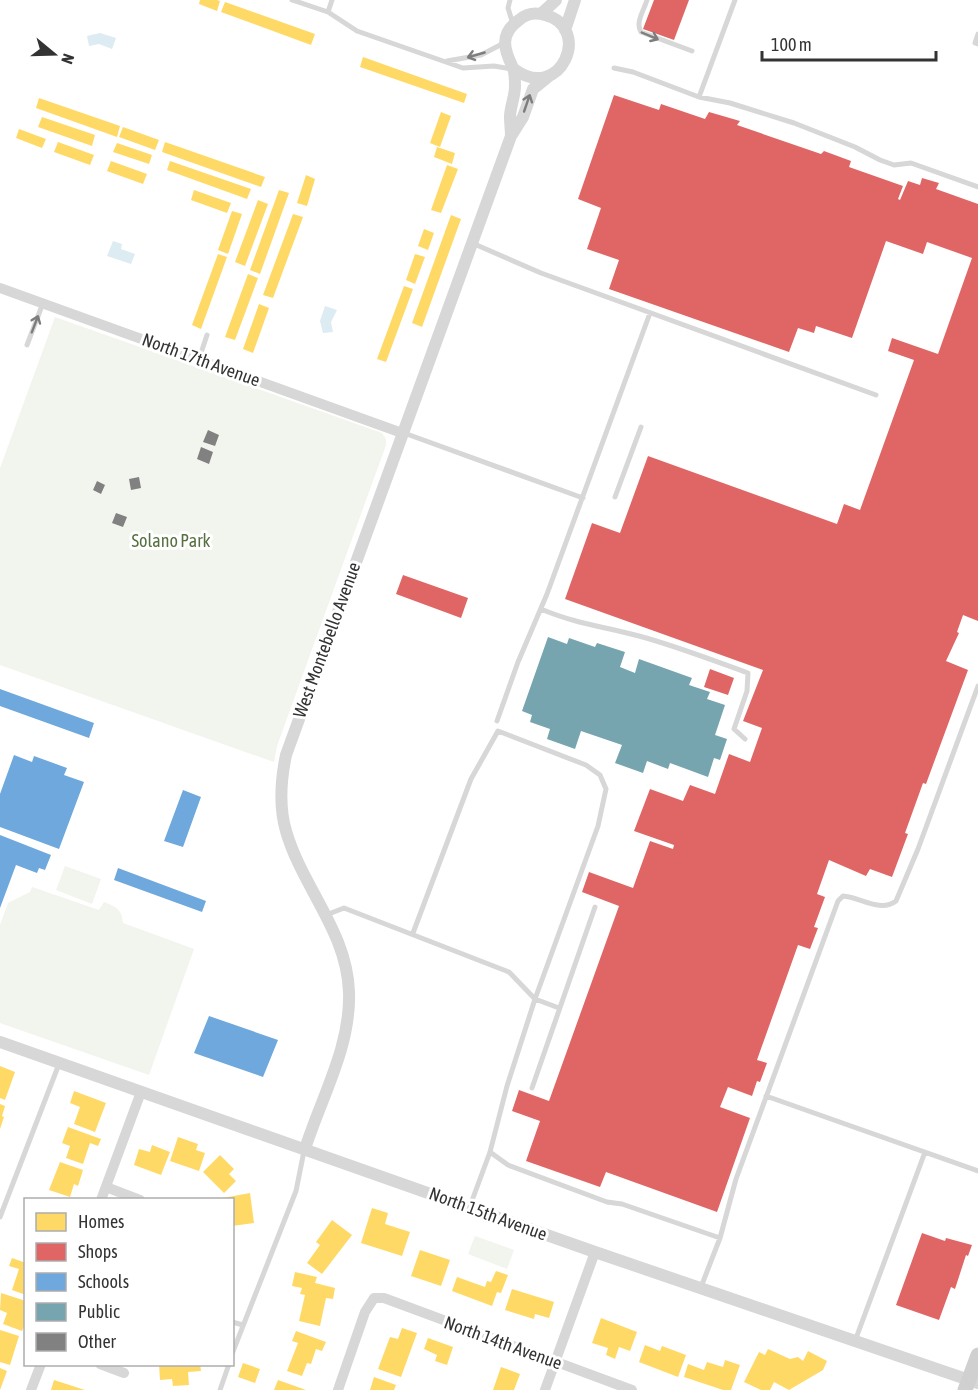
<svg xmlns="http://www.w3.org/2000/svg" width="978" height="1390" font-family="'Asap Condensed',sans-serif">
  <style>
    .green { fill: #f1f5ed }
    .water { fill: #ddebf3 }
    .homes { fill: #ffd966 }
    .shops { fill: #e06666 }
    .schools { fill: #6fa8dc }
    .public { fill: #76a5af }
    .building { fill: #818181 }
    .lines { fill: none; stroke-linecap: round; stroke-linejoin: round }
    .service { stroke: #d7d7d7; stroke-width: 5 }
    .minor { stroke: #d7d7d7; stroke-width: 10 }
    .tertiary { stroke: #d7d7d7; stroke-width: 12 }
    .secondary { stroke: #d0d0d0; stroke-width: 15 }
    .oneway { stroke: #7d7d7d }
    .labels { text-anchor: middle; stroke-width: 6; stroke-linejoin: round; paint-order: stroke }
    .street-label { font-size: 18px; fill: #333; stroke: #fff }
    .park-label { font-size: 18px; fill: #56703f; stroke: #fff }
  </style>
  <rect width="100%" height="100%" fill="#fff"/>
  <path class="green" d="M55,317l327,116 4,6v6l-109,301 -3,16 -274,-97v-197z
    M65,866l36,13 -9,25 -36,-14z
    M32,887l67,23 5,-8c12,5 18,7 19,21l71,26 -45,126 -149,-52v-98l8,-22 22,-11z
    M475,1236l39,14 -7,19 -39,-15z"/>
  <path class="water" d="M100,33l16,5 -4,11 -13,-5 -10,2 -2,-10z
    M113,241l9,3 -1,5 14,5 -4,10 -24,-8z
    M325,306l12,4 -6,12 2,10 -10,1 -3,-12z"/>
  <path class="homes" d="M200,0h17l3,1 -3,10 -18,-7z
    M225,2l90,32 -4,11 -90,-33z
    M363,57l104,37 -3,9 -104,-36z
    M39,98l81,28 -3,11 -81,-29z
    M441,112l10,4 -11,31 -10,-4z
    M42,117l53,18 -3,11 -54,-19z
    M123,127l36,13 -4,10 -36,-13z
    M19,129l27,10 -4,9 -26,-10z
    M58,142l36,13 -4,10 -36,-13z
    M165,142l100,35 -4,10 -99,-35z
    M117,143l35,12 -3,9 -36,-12z
    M437,147l18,6 -3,11 -18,-7z
    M111,161l36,13 -4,10 -36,-13z
    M170,161l81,28 -4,10 -80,-29z
    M447,165l11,4 -17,44 -10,-3z
    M306,175l9,4 -8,27 -10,-3z
    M194,190l37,13 -4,10 -36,-13z
    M279,190l10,3 -29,81 -10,-4z
    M258,200l10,4 -23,62 -10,-4z
    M232,211l10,3 -14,40 -10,-4z
    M293,214l10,3 -30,81 -10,-3z
    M451,215l10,4 -39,108 -10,-4z
    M424,229l10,4 -6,17 -10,-4z
    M218,254l9,3 -26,72 -9,-4z
    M415,254l10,3 -10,27 -9,-4z
    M248,274l10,4 -23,62 -10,-3z
    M404,286l9,3 -27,73 -9,-3z
    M259,304l10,4 -16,45 -10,-4z
    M0,1066l15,6 -10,28 -5,-2z
    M74,1091l32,12 -11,29 -21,-8 6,-17 -10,-4z
    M0,1104l5,2 -3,10 2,1 -4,12z
    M68,1127l33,12 -3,7 -8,-3 -7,21 -17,-6 4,-12 -8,-3z
    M178,1137l20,7 -2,6 9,3 -6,18 -29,-10z
    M152,1145l18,7 -9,23 -27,-10 5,-16 11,3z
    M220,1155l14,14 -5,5 7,7 -12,12 -21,-21z
    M60,1162l23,8 -5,16 -4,-2 -4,13 -21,-7z
    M250,1193l4,30 -22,3v-26h-8l-1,-2z
    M372,1208l16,5 -3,11 25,8 -8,24 -41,-13z
    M332,1220l20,15 -30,39 -15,-11 13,-18 -4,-3z
    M420,1250l30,10 -9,26 -30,-10z
    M12,1258l14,5v32l-14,-5 7,-21 -10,-3z
    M496,1271l12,4 -7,18 -4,-1 -5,14 -40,-15 5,-14 28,10 2,-6 4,1z
    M295,1272l22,5 -2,6 20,5 -2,11 -7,-1 -6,28 -21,-5 6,-26 -5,-1 2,-6 -10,-2z
    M512,1289l42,13 -5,16 -14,-4 -1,5 -29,-9z
    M1,1293l25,8v21l-4,9 -19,-7 4,-11 -7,-3z
    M601,1318l36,14 -7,19 -11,-4 -4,12 -9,-4 2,-7 -16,-5z
    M402,1328l15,5 -16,44 -23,-8 12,-32 8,2z
    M0,1330l19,6 -9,29 -10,-3z
    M296,1331l30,11 -4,9 -6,-2 -5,15 -4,-1 -5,13 -15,-5 11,-28 -6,-2z
    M428,1338l25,9 -6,18 -12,-4 2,-6 -13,-6z
    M645,1345l15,6 2,-5 24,9 -8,22 -39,-15z
    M768,1349l22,10 8,-2 5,4 5,-10 19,10 -4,9 -34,20 -15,-8 -4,8h-9l-17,-8 15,-30 6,3z
    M725,1360l15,5 -9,25h-8l-39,-13 4,-13 16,6 3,-8 16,5z
    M243,1363l17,6 -5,14 -17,-6z
    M159,1364h41l1,7 -13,1 1,13 -16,1 -1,-7 -12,1z
    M501,1367l19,7 -6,16h-21z
    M0,1368l7,3 -7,19z
    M374,1377l22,8 -2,5h-24z
    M54,1380l31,10h-34z
    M278,1380l28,10h-32z"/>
  <path class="shops" d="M654,0h35l-15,40 -31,-11z
    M614,95l45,15 2,-6 44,15 4,-7 31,9 -3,4 84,29 3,-3 27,10 -2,6 54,19 -5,13 2,1 8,-19 12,4 2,-7 17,5 -3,6 42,15v417l-15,-6 -6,17 2,1 -13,28 22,9 -42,114 -3,-1 -18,50 3,1 -16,43 -22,-8 -4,7 -37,-16 -12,34 8,3 -11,30 4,1 -8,21 -12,-4 -41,115 10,3 -7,19 -3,-1 -5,15 -24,-9 -8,20 30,11 -33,94 -111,-40 -6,15 -74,-26 14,-40 -28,-10 7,-21 30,11 70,-195 -37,-14 7,-20 44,16 17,-47 23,8 1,-4 -40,-14 16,-42 33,12 7,-16 25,9 14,-40 21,8 12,-34 -19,-7 20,-51 -198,-71 27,-76 28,10 28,-77 189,68 7,-20 16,6 54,-150 -26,-9 4,-13 46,16 34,-96 -45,-16 -4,12 -37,-13 -34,97 -36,-12 -2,7 -16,-5 -9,24 -180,-63 10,-29 -32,-11 14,-41 -23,-9z
    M403,575l65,23 -7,20 -65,-24z
    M710,669l24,9 -6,17 -24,-8z
    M922,1233l23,8 1,-3 26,7 -4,11 -2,-1 -11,34 -4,-2 -12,33 -43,-15z"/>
  <path class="schools" d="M0,689l94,34 -5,15 -89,-32z
    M14,755l18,7 2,-6 33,12 -3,7 20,7 -25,67 -59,-22v-33z
    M183,790l18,7 -18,50 -19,-6z
    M0,835l51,20 -6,15 -6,-2 -2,5 -21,-8 -16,43z
    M118,868l88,33 -4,11 -88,-32z
    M209,1016l69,24 -15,37 -69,-24z"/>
  <path class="public" d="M548,637l19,7 2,-6 26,9 2,-4 28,9 -5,15 15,6 4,-14 53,19 -3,7 21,7 -3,7 18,6 -10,30 12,4 -7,21 -6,-2 -6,19 -38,-14 -2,6 -21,-8 -4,12 -28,-10 7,-18 -41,-14 -6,18 -28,-10 3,-10 -20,-7 2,-7 -10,-4z"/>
  <path class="building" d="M208,430l11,5 -4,11 -12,-4z
    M201,447l12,5 -4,12 -12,-5z
    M139,477l2,11 -10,2 -2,-11z
    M97,481l8,4 -4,9 -8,-4z
    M116,513l11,4 -4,10 -11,-4z"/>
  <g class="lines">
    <path class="service" d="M292,0l36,12 29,19 106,37 31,-2 18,3
      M510,0l-2,8 5,16
      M647,0c-3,10 -12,23 -6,32l51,19
      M328,12l4,-12
      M978,34l-3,9 3,1
      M447,61l34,-6 23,-12
      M614,68l19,4 66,25 31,6 64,20 61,24 25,13 14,5 17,-2 67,24
      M699,97l36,-97
      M472,243l69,30 335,122
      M27,345l16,-42
      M199,359l8,-24
      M404,433l179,65
      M615,497l26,-70
      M541,609c32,14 64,18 98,27 37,10 73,24 109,37l-1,18 -13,38 11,10
      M497,721l21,-59 29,-68 103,-281
      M326,915l18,-7 165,64 26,27 24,9
      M413,933l58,-154 27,-48 88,34 14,10 6,14 -8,37 -63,173 -28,87 -17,66 -20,54
      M532,1088l63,-181
      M766,1096l212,75
      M490,1152l18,13 99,37 15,2 98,34
      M0,1217l59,-153
      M701,1287l19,-49 16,-59 102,-278 5,-5c17,1 37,17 53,5l22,-52 60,-163
      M232,1322l11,3
      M855,1341l70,-189
      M232,1354l64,-163 8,-40
      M220,1390l9,-26"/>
    <path class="minor" d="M0,288l402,145
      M106,1187l34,13
      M101,1200l40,-108
      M100,1364l24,9
      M31,1390l10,-26
      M338,1390l27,-78 9,-14h10l248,92
      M545,1390l50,-138"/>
    <path class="tertiary" d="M541,14l15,-14
      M565,30l10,-30
      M511,136c0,-6 -1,-13 -1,-19 0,-10 5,-20 5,-31 0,-6 0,-13 -2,-18 -9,-18 -14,-34 6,-48 7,-6 16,-8 26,-5 48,12 16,89 -31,54
      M0,1042l595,210 383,131
      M305,1149c16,-51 46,-102 44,-157 -2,-61 -47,-105 -63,-161 -7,-24 -5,-52 0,-76l225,-619 12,-19 10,-28 16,-13"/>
    <path class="secondary" d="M965,1390l13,-35"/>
  </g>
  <defs><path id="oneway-shaft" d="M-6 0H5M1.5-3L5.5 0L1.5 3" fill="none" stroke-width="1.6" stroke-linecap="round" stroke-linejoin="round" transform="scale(1.5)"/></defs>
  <g class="oneway">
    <use href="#oneway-shaft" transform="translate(650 36) rotate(23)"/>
    <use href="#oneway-shaft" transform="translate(476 55) rotate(164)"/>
    <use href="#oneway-shaft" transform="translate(527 103) rotate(-71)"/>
    <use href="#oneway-shaft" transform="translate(35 324) rotate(-69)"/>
  </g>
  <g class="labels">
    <g class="street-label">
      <text transform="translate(201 360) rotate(20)" y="6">North 17th Avenue</text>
      <text transform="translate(327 640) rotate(-70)" y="6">West Montebello Avenue</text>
      <text transform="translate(488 1214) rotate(20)" y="6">North 15th Avenue</text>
      <text transform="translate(503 1343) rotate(20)" y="6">North 14th Avenue</text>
    </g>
    <g class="park-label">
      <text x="171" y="547">Solano Park</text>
    </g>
  </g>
  <rect x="24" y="1198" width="210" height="168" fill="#ffffff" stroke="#adadad" stroke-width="1.5"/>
  <rect x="36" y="1213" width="30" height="18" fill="#ffd966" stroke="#adadad" stroke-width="1.5"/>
  <text x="78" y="1228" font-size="18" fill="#333333">Homes</text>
  <rect x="36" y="1243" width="30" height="18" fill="#e06666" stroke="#adadad" stroke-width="1.5"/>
  <text x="78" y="1258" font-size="18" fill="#333333">Shops</text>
  <rect x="36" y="1273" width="30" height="18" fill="#6fa8dc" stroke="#adadad" stroke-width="1.5"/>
  <text x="78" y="1288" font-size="18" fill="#333333">Schools</text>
  <rect x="36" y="1303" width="30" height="18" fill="#76a5af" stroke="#adadad" stroke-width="1.5"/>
  <text x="78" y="1318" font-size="18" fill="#333333">Public</text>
  <rect x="36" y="1333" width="30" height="18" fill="#818181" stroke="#adadad" stroke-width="1.5"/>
  <text x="78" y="1348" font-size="18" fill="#333333">Other</text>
  <g transform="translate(54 54) rotate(109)" stroke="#ffffff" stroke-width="4.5" paint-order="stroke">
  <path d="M0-4.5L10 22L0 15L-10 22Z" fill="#333333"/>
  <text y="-9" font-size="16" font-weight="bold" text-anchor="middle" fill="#333333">N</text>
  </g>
  <path d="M762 51v9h174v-9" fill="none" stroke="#333333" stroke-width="3"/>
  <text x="771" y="51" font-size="18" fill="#333333" stroke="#ffffff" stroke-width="4.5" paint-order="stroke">100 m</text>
</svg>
